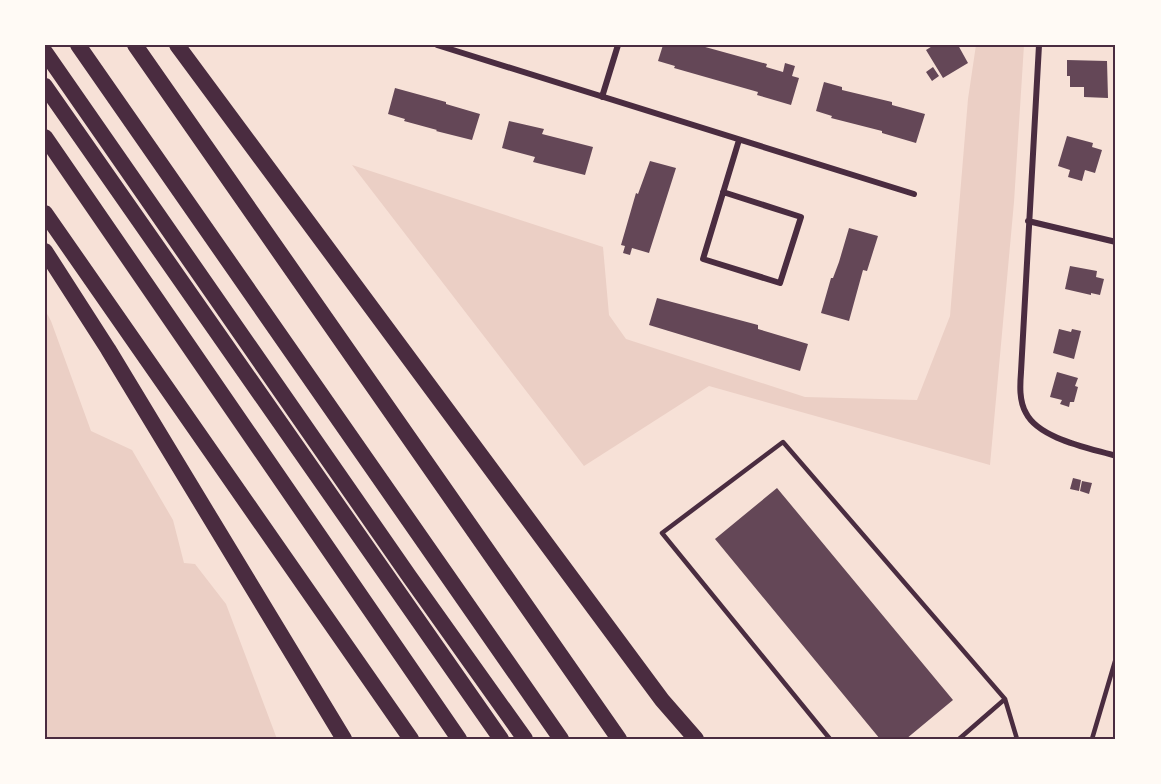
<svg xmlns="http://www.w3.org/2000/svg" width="1161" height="784" font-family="Inter,sans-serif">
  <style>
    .green { fill: #ebcfc5 }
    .building { fill: #644757 }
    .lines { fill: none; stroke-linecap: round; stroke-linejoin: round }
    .service { stroke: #4a2c40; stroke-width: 4.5 }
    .minor { stroke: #4a2c40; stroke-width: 6 }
    .motorway { stroke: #4a2c40; stroke-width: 16 }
    .neatline { fill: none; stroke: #4a2c40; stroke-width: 2 }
  </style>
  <rect width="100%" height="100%" fill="#f7e1d7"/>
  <path class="green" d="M976,45h48l-10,157 -24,263 -281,-79 -125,80 -232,-301 251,82 6,68 17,24 179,58 112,3 33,-84 18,-217z
    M45,310l6,11 40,110 41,19 41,70 11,43 11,1 31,40 51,135h-232z"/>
  <path class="building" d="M663,45h35l69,19 -1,3 17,5 2,-9 10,3 -3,10 7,2 -8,27 -34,-10 1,-3 -84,-24 1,-2 -17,-5z
    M934,45h24l10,18 -25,15 -17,-28z
    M1067,60l40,1 1,37 -24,-1v-10h-14v-11h-3z
    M933,67l6,9 -7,5 -6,-9z
    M824,82l18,5v3l50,12v3l33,9 -9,29 -34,-10v-2l-51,-13 1,-2 -16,-5z
    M395,88l51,14v2l34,10 -8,26 -36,-9 1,-1 -33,-9 1,-2 -17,-5z
    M509,121l35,8 -2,5 51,13 -8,28 -52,-13 2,-5 -33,-9z
    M1067,136l26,7 -1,4 10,3 -7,23 -10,-3 -3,11 -14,-4 2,-7 -12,-4z
    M650,161l26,7 -27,85 -17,-5 -2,7 -7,-2 2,-7 -4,-1 15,-52 2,1z
    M849,228l29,8 -11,35 -4,-1 -14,51 -28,-8 10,-35h2l6,-16z
    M1070,266l27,5 -1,6 8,2 -4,16 -9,-2v2l-26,-6z
    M657,298l101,27v4l50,15 -8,27 -151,-46z
    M1059,329l12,3 1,-3 9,2 -7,28 -21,-6z
    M1057,372l21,6 -3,8 3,1 -4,15h-4l-1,5 -9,-3 2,-4 -12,-3z
    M1073,478l8,2 -2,11 -9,-2z
    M1082,481l10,2 -3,11 -9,-3z
    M777,488l176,212 -47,39h-26l-165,-200z"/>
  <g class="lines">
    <path class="service" d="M1005,699l12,40
      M830,739l-168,-206 121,-91 222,257 -46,40
      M1092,739l24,-81"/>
    <path class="minor" d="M437,45l477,149
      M1039,45l-18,327c-1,13 -2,29 5,41 13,26 64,35 90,43
      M602,97l16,-52
      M723,192l78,25 -21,66 -77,-24 36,-119
      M1028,221l88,21"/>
    <path class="motorway" d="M78,45l483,694
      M135,45l484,694
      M177,45l485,655 34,39
      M45,52l364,524 116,163
      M45,86l456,653
      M45,137l414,602
      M45,213l366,526
      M45,251l63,98 236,390"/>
  </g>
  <rect width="1161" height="784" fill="none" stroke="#fffaf5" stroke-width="93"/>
  <rect x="46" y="46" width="1068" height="692" class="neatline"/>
</svg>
